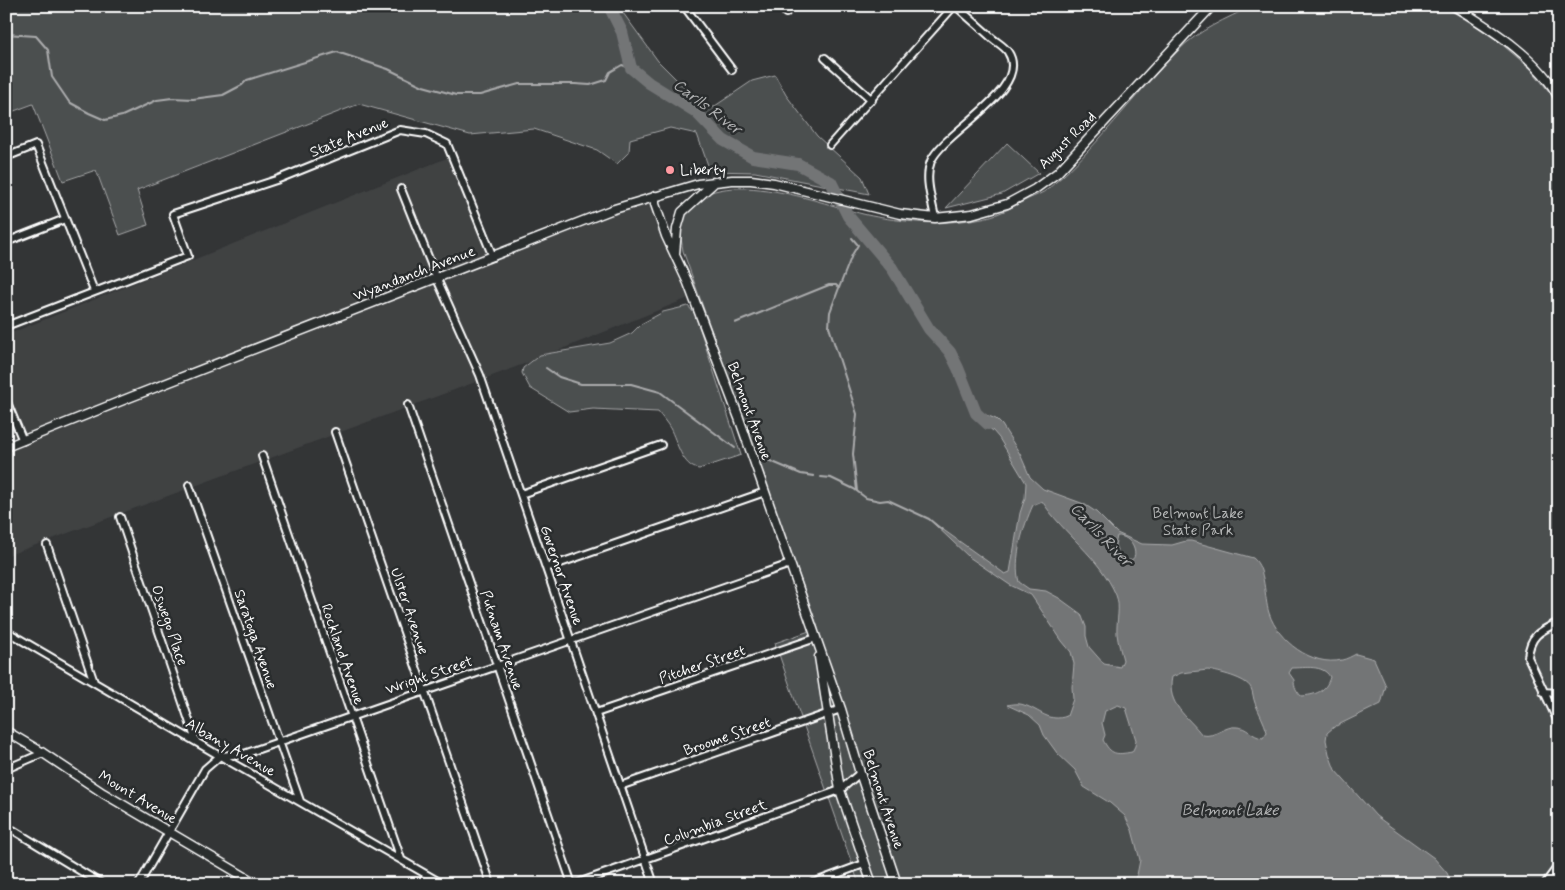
<svg xmlns="http://www.w3.org/2000/svg" width="1565" height="890" font-family="Mynerve,sans-serif">
  <style>
    .built { fill: #404243 }
    .green { fill: #4c4f50; stroke: #a6a7a8 }
    .water { fill: #737576; stroke: #abacad; fill-rule: evenodd }
    .lines { fill: none; stroke-linecap: round; stroke-linejoin: round }
    .stream { stroke: #abacad; stroke-width: 2 }
    .river { stroke: #737576; stroke-width: 12 }
    .minor-casing { stroke: #fff; stroke-width: 10 }
    .tertiary-casing { stroke: #fff; stroke-width: 11 }
    .motorway-casing { stroke: #fff; stroke-width: 15 }
    .minor { stroke: #2a2d2e; stroke-width: 6 }
    .tertiary { stroke: #2a2d2e; stroke-width: 8 }
    .motorway { stroke: #2a2d2e; stroke-width: 11 }
    .poi-dot { fill: #ff9aa2; stroke: #2a2d2e; stroke-width: 2 }
    .labels { text-anchor: middle; stroke-width: 5; stroke-linejoin: round; paint-order: stroke }
    .street-label { font-size: 15px; fill: #fff; stroke: #2a2d2e }
    .poi-label { font-size: 15px; fill: #fff; stroke: #2a2d2e; text-anchor: start }
    .park-label { font-size: 15px; fill: #b7b9b9; stroke: #2a2d2e }
    .water-label { font-size: 16px; font-style: italic; fill: #b2b3b4; stroke: #2a2d2e }
  </style>
  <rect width="100%" height="100%" fill="#333536"/>
  <filter id="ink" filterUnits="userSpaceOnUse"><feTurbulence type="fractalNoise" baseFrequency=".02" numOctaves="2"/><feDisplacementMap in="SourceGraphic" scale="10" xChannelSelector="R" yChannelSelector="G"/><feConvolveMatrix kernelMatrix="1 2 1 2 8 2 1 2 1" color-interpolation-filters="sRGB"/></filter>
  <g filter="url(#ink)">
    <path class="built" d="M452,156l36,103 167,-63 36,101 -159,64 -526,195v-221z"/>
    <path class="green" d="M15,6h603l40,55 28,28 26,19 40,-27 23,-6 11,20 31,41 45,41 7,17 -114,-22 -45,-1 -13,-37 -27,-6 -40,11 -1,13 -12,12 -20,-14 -63,-21 -64,6 -111,-31 -222,86 11,35 -28,10 -24,-65 -33,11 -30,-77 -27,10v-104z
      M1252,6l192,1 41,23 46,39 24,30 4,8v777h-700l-84,-241 43,-15 -135,-377c-1,-7 -3,-16 -2,-23 13,-74 138,-25 182,-14 20,5 65,11 86,8 15,-1 34,-3 48,-8 11,-4 21,-10 31,-15 7,-3 15,-6 20,-10 49,-40 85,-94 130,-138 20,-21 48,-32 74,-45z
      M1007,143l32,30 -37,21 -56,14z
      M688,306l7,8 46,141 -42,14c-17,-2 -22,-28 -29,-41 -3,-5 -8,-11 -12,-16l-65,-3 -24,3 -39,-24 -8,-15 1,-5 17,-13 70,-12 22,-10 9,-9 22,-12z"/>
    <path class="water" d="M979,412l17,7 6,6 18,29 10,23 13,12 41,15 12,8 21,21 25,11 30,1 14,-4h5l62,17c13,10 11,40 16,55 9,28 43,54 73,47 5,-1 10,-4 14,-6l18,5 12,27 -5,18 -47,23 -7,6 -1,7 3,14 6,16 41,46 58,42 13,15 5,11h-315l-1,-4 4,-20 -8,-30 -7,-14 -15,-13 -26,-16 -9,-17 -18,-17 -13,-18 -4,-10 -11,-10 -22,-10c6,-1 12,-2 17,0 16,5 25,18 43,11l6,-17 -1,-12 2,-23 -3,-12 -9,-11 -31,-46 -21,-10 -41,-28 -38,-36 74,53 5,-2 10,-59 5,-15 1,-15 -27,-45 -6,-7 -20,-16zM1042,501c21,33 58,56 74,94 5,12 0,26 1,39 1,9 4,18 6,26l-3,7 -16,-3 -15,-17 -3,-11v-9l-5,-13 -22,-16 -13,-7 -17,-2 -10,-7c-6,-23 4,-55 14,-77zM1117,536c20,-1 26,35 3,21l-5,-12zM1292,668c13,0 31,-4 38,9 -4,15 -15,18 -29,19 -5,-6 -7,-9 -7,-16l-5,-7zM1208,670c11,2 38,8 43,18 2,4 2,10 4,15 4,10 9,18 12,29l-4,6c-11,-1 -16,-11 -26,-11 -12,-2 -21,11 -35,8 -14,-19 -36,-30 -30,-58l9,-4zM1118,705l8,3 10,32 -1,6 -3,6c-16,3 -21,3 -29,-12l2,-5 -3,-12 3,-12z"/>
    <g class="lines">
      <path class="stream" d="M6,34l30,2 12,14 4,27 17,25 20,11 16,7 17,-4 35,-16 15,-2 21,1 30,-4 19,-10 5,-5 90,-28 51,17 35,17 33,9h24l39,-11h56l15,1 16,-5 4,-8 12,-7 9,3
        M839,288l13,-33 6,-10 -6,-7
        M735,323l94,-38h7l3,3 -9,24 -1,15 28,87 -4,40 4,37
        M546,368l13,9 22,7h50l29,8 75,56
        M768,460l33,14 13,2
        M821,477l10,1 23,11 12,9 14,3 8,-1 41,19 13,11"/>
      <path class="river" d="M609,6l13,26 9,36 18,15 47,29 27,28 30,17 45,7 33,18 17,34 44,52 37,61 21,23 8,16 18,45 12,11"/>
      <defs>
        <path id="minor" d="M684,6l48,64
          M781,6l5,7
          M825,58l47,42
          M830,145l124,-139
          M6,157l30,-12 58,146
          M401,189l36,90 43,96 174,509
          M935,218c-3,-18 -11,-39 -4,-57 13,-30 101,-72 77,-109 -3,-5 -10,-9 -15,-13 -12,-11 -25,-22 -37,-33
          M6,242l59,-23
          M6,326l182,-70 -15,-42 103,-34 124,-50 26,4 21,10 46,113
          M6,400l17,41
          M408,405l164,479
          M335,432l156,452
          M262,456l139,403
          M189,485l111,316
          M521,494l140,-49
          M120,517l76,224
          M47,545l47,137
          M546,568l219,-76
          M1559,622c-19,9 -29,13 -31,35l31,67
          M6,631l214,125 223,128
          M1543,692l16,1
          M596,713l220,-75
          M6,769l37,-16
          M620,786l221,-77
          M6,833l7,-3 89,54
          M139,884l66,-115 15,-13 24,-2 546,-190
          M575,884l265,-94 20,-17
          M810,884l54,-20"/>
        <path id="tertiary" d="M1454,6c37,23 85,52 105,92
          M655,196v8l11,32 22,47 51,135 102,291 19,64 37,111
          M675,254l2,-25 5,-17 33,-30
          M6,447l125,-50 480,-187 87,-26 34,-4h19l23,3 126,31 35,4 37,-4 35,-10 28,-15 22,-16 155,-167
          M819,657l21,133 32,94
          M6,731l37,22 60,40 154,91"/>
        <path id="motorway" d="M1548,884l11,-15"/>
      </defs>
      <use href="#minor" class="minor-casing"/>
      <use href="#tertiary" class="tertiary-casing"/>
      <use href="#motorway" class="motorway-casing"/>
      <use href="#minor" class="minor"/>
      <use href="#tertiary" class="tertiary"/>
      <use href="#motorway" class="motorway"/>
    </g>
  </g>
  <circle class="poi-dot" cx="670" cy="170" r="5"/>
  <g class="labels">
    <g class="street-label">
      <text transform="translate(349 137) rotate(-22)" y="5">State Avenue</text>
      <text transform="translate(1067 140) rotate(-45)" y="5">August Road</text>
      <text transform="translate(414 273) rotate(-21)" y="5">Wyandanch Avenue</text>
      <text transform="translate(750 411) rotate(70)" y="5">Belmont Avenue</text>
      <text transform="translate(562 575) rotate(71)" y="5">Governor Avenue</text>
      <text transform="translate(410 611) rotate(71)" y="5">Ulster Avenue</text>
      <text transform="translate(170 625) rotate(71)" y="5">Oswego Place</text>
      <text transform="translate(256 639) rotate(71)" y="5">Saratoga Avenue</text>
      <text transform="translate(502 640) rotate(71)" y="5">Putnam Avenue</text>
      <text transform="translate(343 654) rotate(71)" y="5">Rockland Avenue</text>
      <text transform="translate(702 664) rotate(-19)" y="5">Pitcher Street</text>
      <text transform="translate(429 675) rotate(-19)" y="5">Wright Street</text>
      <text transform="translate(727 736) rotate(-19)" y="5">Broome Street</text>
      <text transform="translate(231 747) rotate(30)" y="5">Albany Avenue</text>
      <text transform="translate(138 797) rotate(31)" y="5">Mount Avenue</text>
      <text transform="translate(884 799) rotate(72)" y="5">Belmont Avenue</text>
      <text transform="translate(715 822) rotate(-20)" y="5">Columbia Street</text>
    </g>
    <g class="poi-label">
      <text x="680" y="175">Liberty</text>
    </g>
    <g class="park-label">
      <text x="1198" y="518">Belmont Lake<tspan x="1198" dy="17">State Park</tspan></text>
    </g>
    <g class="water-label">
      <text transform="translate(708 106) rotate(37)" y="6">Carlls River</text>
      <text transform="translate(1102 534) rotate(46)" y="6">Carlls River</text>
      <text x="1230" y="815">Belmont Lake</text>
    </g>
  </g>
  <rect width="1565" height="890" fill="none" stroke="#2a2d2e" stroke-width="25"/>
  <rect x="12" y="12" width="1540" height="865" fill="none" stroke="#fff" stroke-width="2" filter="url(#ink)"/>
</svg>
